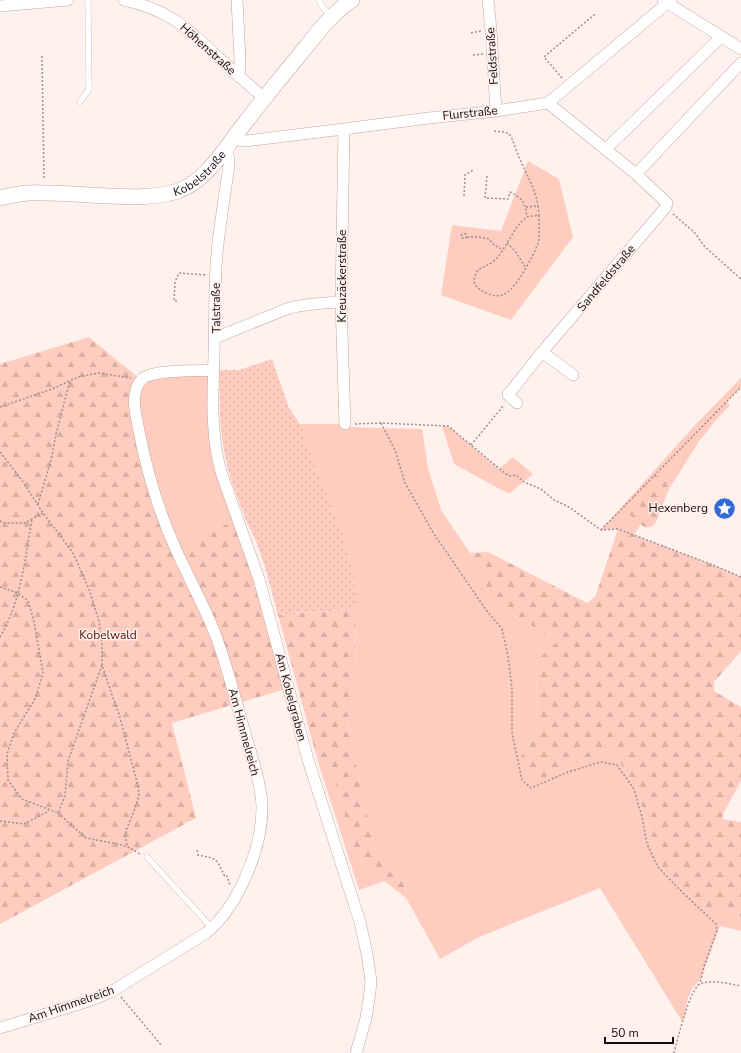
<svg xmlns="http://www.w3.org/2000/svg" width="741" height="1053" font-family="'Nunito Sans',sans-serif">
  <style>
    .green { fill: #ffcdbf }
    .forest { fill: url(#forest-firs) }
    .garden { fill: url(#garden-dots) }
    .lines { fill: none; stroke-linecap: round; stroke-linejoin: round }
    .lane-casing { stroke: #c4a69d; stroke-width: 6 }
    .street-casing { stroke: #c4a69d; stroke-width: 12 }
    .secondary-casing { stroke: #c4a69d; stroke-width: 16 }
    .path { stroke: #9d908d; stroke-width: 1.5; stroke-dasharray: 2 2; stroke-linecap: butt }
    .lane { stroke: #fff; stroke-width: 5.5 }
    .street { stroke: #fff; stroke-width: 11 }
    .secondary { stroke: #fff; stroke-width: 15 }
    .labels { text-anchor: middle; stroke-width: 3; stroke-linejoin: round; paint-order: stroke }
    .street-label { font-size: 12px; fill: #170c0a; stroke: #fff1ee }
    .poi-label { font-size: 12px; fill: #170c0a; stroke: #fff1ee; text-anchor: end }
    .park-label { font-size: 12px; fill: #511201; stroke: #fff1ee }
  </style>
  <defs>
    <pattern id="forest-firs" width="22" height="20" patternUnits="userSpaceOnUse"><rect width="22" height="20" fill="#ffcdbf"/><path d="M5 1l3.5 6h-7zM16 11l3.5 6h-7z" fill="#daafa3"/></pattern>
    <pattern id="garden-dots" width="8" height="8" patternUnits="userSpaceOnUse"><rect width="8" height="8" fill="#ffcdbf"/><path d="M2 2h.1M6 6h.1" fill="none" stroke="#daafa3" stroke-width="1.8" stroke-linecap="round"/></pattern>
  </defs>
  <rect width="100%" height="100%" fill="#fff1ee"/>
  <path class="green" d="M528,161l31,18 14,58 -62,83 -70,-25 11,-70 49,6z
    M214,370l-1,53 25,95 -61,34 -42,-143 11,-33z
    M741,378v9l-14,15 3,3 -13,14 -17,21 -31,49 1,-11 -47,30 18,16 -7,11 -16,-6 -17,1 94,-105z
    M300,424h45l1,3 76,2 6,39 13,42 29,43 19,40 24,22 46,26 -23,20 1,59 -5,23 -12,14 12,25 79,-35 26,43 23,75 40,42 32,4 9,6v14l-21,-5 -19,53 -8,8 -5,11 -5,25 -83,-135 -121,49 -39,22 -34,-61 -1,-25 -30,-24 -28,-124 8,-53 1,-44 -2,-53 -14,-47 -29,-72z
    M442,426h6l51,43 14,-12 20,17 -24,20 -55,-30z
    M318,762l12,1 25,90 13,15 17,13 -26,9z"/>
  <path class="forest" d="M89,337l52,43 -6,29 42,142 61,-33 51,170 -117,35 24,95 -196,106v-560z
    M655,475h9l6,3 -1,11 -14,35c-3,2 -6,4 -9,3 -7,-1 -18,-15 -24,-19z
    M618,529l95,36 28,12v74l-27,31v9l27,16v74l-17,31 -2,7 19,3v95l-9,-6 -32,-4 -40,-42 -23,-75 -26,-43 -79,36 -6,-1 -6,-25 12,-14 5,-23 -1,-59 22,-20 -45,-26 -24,-22 -19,-40 18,-1 99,51 8,-6z
    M356,609l-1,63 -8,53 28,124 30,24 1,25 -38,-30 -13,-15 -25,-90 -12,-1 -40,-147z"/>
  <path class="garden" d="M272,359l17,49 11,16 11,32 29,72 14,47 2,34 -78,6 -13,-48 -9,-26 -11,-23 -13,-35 -5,-18 -4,-19 -3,-29 -1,-47h20z"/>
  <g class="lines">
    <defs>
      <path id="lane" d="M319,0l4,8 9,8
        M80,102l9,-13 -1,-89
        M147,857l65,71"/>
      <path id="street" d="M124,0c44,9 65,29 96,59 14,13 29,26 44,39
        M237,0l3,59 -1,18
        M488,0l3,30 5,81
        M663,0l78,49
        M0,6l68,-6
        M344,129l-3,173 4,122
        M234,137l5,3 7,1 98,-12 85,-11 67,-7 52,-8 123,-103
        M226,148l3,11v6c-4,29 -9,58 -12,88 -3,33 -2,67 -3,101 -1,40 -4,82 8,121l37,104 49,181 52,162 7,32 4,27 -1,11 -4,26 -10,35
        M606,149l115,-112
        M636,174l105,-111
        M215,338l74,-30c17,-4 35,-5 52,-6
        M542,352l31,23
        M517,403l-9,-8 34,-43 124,-145 1,-4 -31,-29 -88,-71
        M0,1028l89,-27 22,-9 95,-59c32,-26 56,-84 56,-125 0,-22 -11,-53 -17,-75 -10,-34 -18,-69 -31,-102 -11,-27 -25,-53 -37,-79 -18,-39 -30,-80 -38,-121 -3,-16 -10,-38 3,-52 10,-10 56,-8 72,-9"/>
      <g id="secondary">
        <path id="s1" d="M0,198c9,-2 18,-4 27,-5 27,-1 55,2 82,3 22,1 47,2 69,-5 28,-10 46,-41 63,-63 20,-26 40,-51 61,-76 15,-19 30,-39 50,-52"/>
      </g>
    </defs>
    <use href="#lane" class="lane-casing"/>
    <use href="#street" class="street-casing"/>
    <use href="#secondary" class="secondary-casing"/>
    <path class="path" d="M471,33l10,-2
      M473,55l10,-1
      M42,56l2,124
      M562,78l-18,-21 51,-43
      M494,131c5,1 10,0 15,3 4,4 7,17 10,23 7,17 16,30 19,49
      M487,176l-2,22 23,1 2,-7c13,7 15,10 17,25
      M464,196l1,-21 8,-5
      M526,207l12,-1 1,9
      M673,214l21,18 11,15 36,32
      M539,215c0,9 1,19 -1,28 -4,12 -21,44 -32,50 -5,4 -12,3 -18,1 -6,-3 -11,-5 -14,-12 1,-17 12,-13 22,-23 10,-10 19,-35 31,-42 3,-1 9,-1 12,-2z
      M461.5 236a2.5 2.5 0 1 1 5 0a2.5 2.5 0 1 1-5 0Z
      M467,237h12l10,2 5,6 9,5
      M507,243l8,8 11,17
      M177,301h-3l1,-19 4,-9 27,2
      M0,407l52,-18 26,-12 20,-4 33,5
      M381,423l14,27 10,33 29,51 52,76 16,19 6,27 4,33v44l10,47 9,8 37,-16 33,-10 16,3 17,24 8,28 5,27 11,23 20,21 38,36 1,6 -13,36 -4,18
      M355,424l26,-1 67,3 58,48 4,2 6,-1 8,7 17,7 13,11 15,7 32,23 17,-1 95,36 28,12
      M471,445l33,-40
      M0,452l21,27 22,34 30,40 16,36 10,32 3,22v22l11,33 6,16 19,72 1,10 -5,15 -7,17 -2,9 3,10
      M38,504l13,-44 5,-26 14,-53
      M0,521l4,2h21l18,-10
      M601,530l140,-143
      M0,587l18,6 10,8 6,20 9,52 -8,26 -21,34 -7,21 1,26 14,19 36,14 7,-17 3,-35 34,-96
      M0,637c21,-35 25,-78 32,-118
      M58,813l28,25 32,6 10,3 12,7
      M0,821l24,3 25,-13
      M197,850l1,5c20,4 18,3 27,22l2,-1 3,9
      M121,997l41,49
      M674,1053c3,-12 16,-65 26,-69 11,-5 30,0 41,2"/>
    <use href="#lane" class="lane"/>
    <use href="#street" class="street"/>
    <use href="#secondary" class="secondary"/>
  </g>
  <defs>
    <symbol id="sight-disc" viewBox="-11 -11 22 22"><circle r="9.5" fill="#336ad9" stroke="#fff1ee"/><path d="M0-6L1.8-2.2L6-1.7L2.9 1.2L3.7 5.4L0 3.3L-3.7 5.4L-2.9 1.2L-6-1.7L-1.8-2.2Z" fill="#fff"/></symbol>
  </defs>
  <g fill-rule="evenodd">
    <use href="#sight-disc" x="712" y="496" width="25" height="25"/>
  </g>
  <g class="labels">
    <g class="street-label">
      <text transform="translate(208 49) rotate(42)" y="4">Höhenstraße</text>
      <text transform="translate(492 56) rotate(-94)" y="4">Feldstraße</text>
      <text transform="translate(470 113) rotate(-6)" y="4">Flurstraße</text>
      <text dy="4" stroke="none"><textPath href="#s1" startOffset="207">Kobelstraße</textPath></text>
      <text transform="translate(342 276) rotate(-90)" y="4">Kreuzäckerstraße</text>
      <text transform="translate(606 278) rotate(-50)" y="4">Sandfeldstraße</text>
      <text transform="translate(216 308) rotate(-91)" y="4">Talstraße</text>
      <text transform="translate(291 697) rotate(75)" y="4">Am Kobelgraben</text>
      <text transform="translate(244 732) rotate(75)" y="4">Am Himmelreich</text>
      <text transform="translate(71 1004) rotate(-19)" y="4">Am Himmelreich</text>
    </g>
    <g class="poi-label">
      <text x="708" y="512">Hexenberg</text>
    </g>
    <g class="park-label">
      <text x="108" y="639">Kobelwald</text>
    </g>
  </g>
  <path d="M605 1037v6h68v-6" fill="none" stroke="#170c0a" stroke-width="2"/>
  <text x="611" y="1037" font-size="12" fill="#170c0a" stroke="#fff1ee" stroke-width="3" paint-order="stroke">50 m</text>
</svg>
